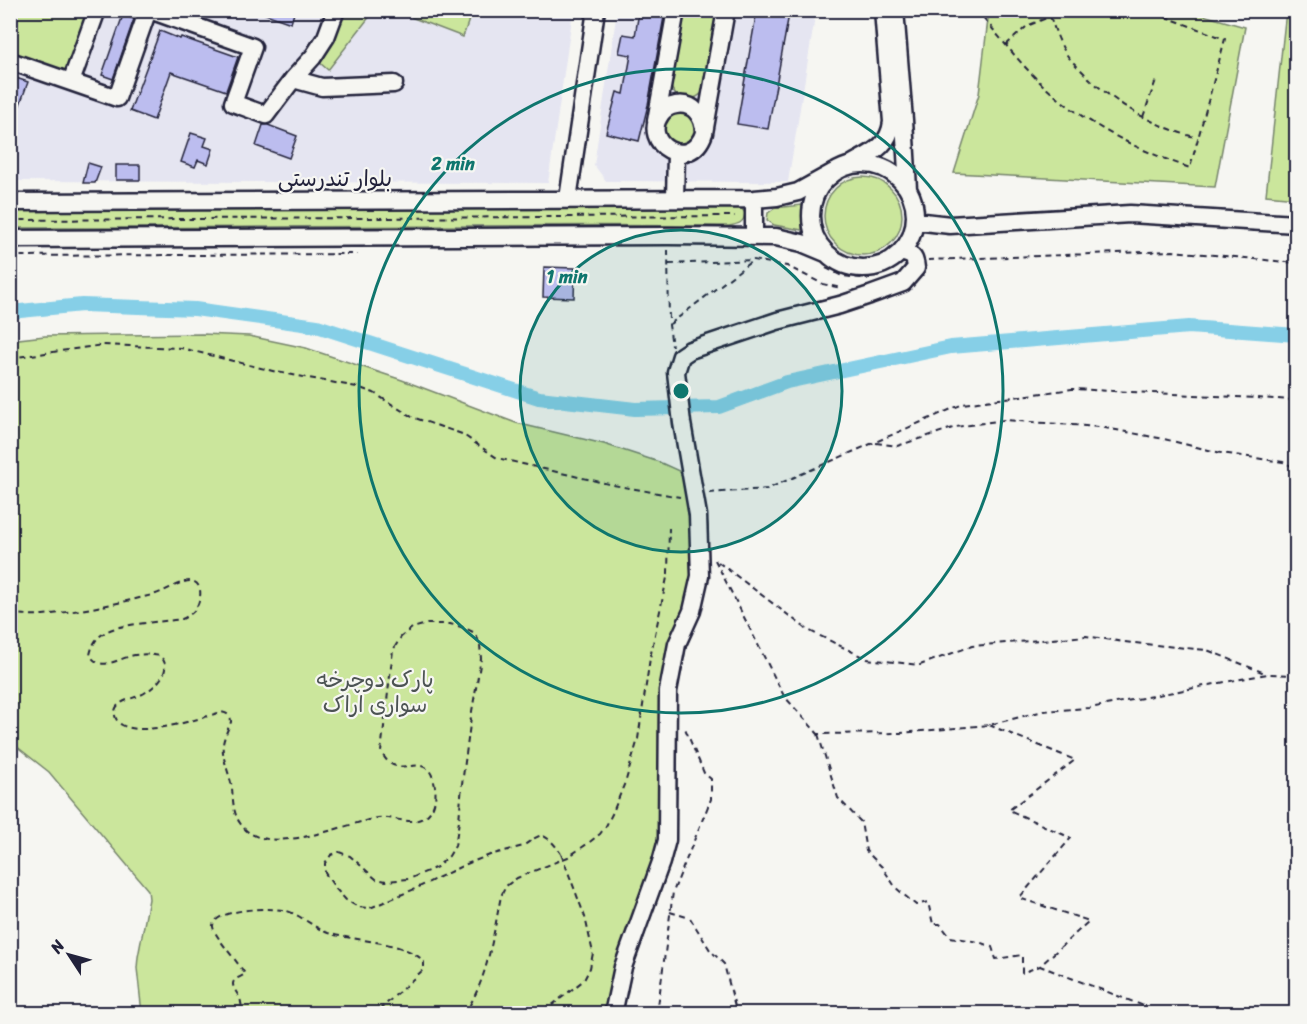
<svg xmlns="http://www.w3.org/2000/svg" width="1307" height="1024" font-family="Sriracha,'Playpen Sans Arabic',sans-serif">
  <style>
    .built { fill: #e5e5f1 }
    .green { fill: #cbe69c; stroke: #76846c; stroke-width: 1.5 }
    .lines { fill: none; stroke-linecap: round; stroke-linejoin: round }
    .canal { stroke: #86cfe7; stroke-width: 14 }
    .building { fill: #bcbdef; stroke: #22223b; stroke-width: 1.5 }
    .minor-casing { stroke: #22223b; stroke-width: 21 }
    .path { stroke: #22223b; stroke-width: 2; stroke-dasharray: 6 4.5; stroke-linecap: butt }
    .minor { stroke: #f6f6f2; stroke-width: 16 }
    .path-bridge { stroke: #22223b; stroke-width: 2; stroke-dasharray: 6 4.5; stroke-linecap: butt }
    .ring { fill: none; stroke: #0f766e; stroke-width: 3 }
    .labels { text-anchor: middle; stroke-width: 4.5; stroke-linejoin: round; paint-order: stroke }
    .street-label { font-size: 22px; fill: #22223b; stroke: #f6f6f2 }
    .park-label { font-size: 22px; fill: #4c5353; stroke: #f6f6f2 }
    .centre { fill: #0f766e; stroke: #f6f6f2; stroke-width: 3 }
    .ring-label { font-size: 18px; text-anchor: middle; font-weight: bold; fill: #0f766e; stroke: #f6f6f2; stroke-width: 4.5; stroke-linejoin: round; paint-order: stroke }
  </style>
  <rect width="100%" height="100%" fill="#f6f6f2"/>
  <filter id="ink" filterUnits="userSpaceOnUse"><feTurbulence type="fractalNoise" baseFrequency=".0167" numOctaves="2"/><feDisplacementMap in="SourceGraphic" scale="12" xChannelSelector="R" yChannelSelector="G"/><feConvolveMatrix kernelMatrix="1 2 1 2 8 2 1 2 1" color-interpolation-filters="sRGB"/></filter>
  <g filter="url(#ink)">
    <path class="built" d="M11,11h562l-25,172 -537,-2z
      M617,11h199l-28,171 -182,-1 -12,-16z"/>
    <path class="green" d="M10,11h77l-22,61 -54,-20z
      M345,11h29l-46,59 -9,-8 17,-28z
      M395,11h77l-9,26z
      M682,11h37l-14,79c-12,14 -30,12 -35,-6z
      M989,11h200l56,16 -30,160 -261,-14 25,-79z
      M1286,11h10v187l-30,-3z
      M683,110l14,10 -1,17 -13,10 -16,-6 -5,-16 5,-10z
      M824 216a39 39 0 1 1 78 0a39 39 0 1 1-78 0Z
      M802,205v25l-28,-5 -7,-5 1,-7 7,-5z
      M738,207l4,2 3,4c-1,10 -6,11 -16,13 -239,-2 -479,2 -718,2l-1,-17 333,-3z
      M202,334l47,2 57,12 96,32 114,43 88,21 55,18 20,9 26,33 3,22 1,51 -9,37 -14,33 -9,45 -1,149 -6,24 -38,104 -9,44h-481l-5,-45 1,-11 11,-58 -1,-9 -99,-118 -38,-30 -1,-402 35,-4z"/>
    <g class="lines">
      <path class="canal" d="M10,312l72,-7 113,4 122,17 222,72 96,11 84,-2 68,-25 164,-35 238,-20 107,8"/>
    </g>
    <path class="building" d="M260,10h35l-4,13 -31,-11z
      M757,10h15l17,4 -21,115 -31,-5z
      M639,12l25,5 -16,88 -9,36 -33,-8 11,-41 7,2 7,-39 -12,-2 4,-19 12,2z
      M123,15l11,4 -21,60 -11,-4z
      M160,31l20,8 1,-2 57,20 -12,34 -55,-19 -17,48 -24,-9z
      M10,76l18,6 -16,45 -2,-1z
      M263,125h5l29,11 -8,22 -33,-12z
      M191,133l16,5 -3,8 9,3 -5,15 -10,-4 -3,7 -14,-5z
      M88,163l13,4 -6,16h-12z
      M116,165h24v15h-24z
      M544,267l31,1 -1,30 -31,-1z"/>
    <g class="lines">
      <defs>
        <path id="minor" d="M150,10l103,37 -20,56 33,12 27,-36 20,-22 13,-20 10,-27
          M895,10l9,110 4,69
          M10,61l107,37 31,-88
          M293,79l29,8 72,-3
          M71,82l26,-72
          M656,121l20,-111
          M704,133c0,-16 -10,-31 -28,-28 -6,1 -12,4 -15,9 -22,29 29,60 43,19l22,-123
          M852,164c19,-11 37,-17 40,-42l-9,-112
          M811 216a52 52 0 1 1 104 0a52 52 0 1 1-104 0Z
          M568,199l28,-189
          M675,199l1,-46
          M10,202l744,-3 23,-2 21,-5 36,-20
          M915,221l35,4 180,-11 166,10
          M754,236v-37
          M10,239l658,-3 108,1 26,6 24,10
          M613,1014l10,-47 38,-105 6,-22 1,-149 9,-47 15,-33 8,-35 -2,-61 -16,-92 -6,-51 5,-16 9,-6 87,-29 63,-16 30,-10 33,-12 13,-15c-1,-12 -4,-13 -15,-16"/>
      </defs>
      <use href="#minor" class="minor-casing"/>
      <path class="path" d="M977,10c21,25 43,54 67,76 43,39 91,63 146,82l35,-129 -59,-22 -25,-7
        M1050,16c5,14 9,27 17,39 4,6 10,11 16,17 31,32 72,55 115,66
        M1006,45l21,-19 34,-14 10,-2
        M1143,117l13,-37
        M10,220l725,-4
        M668,250l1,75 3,21
        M10,256l347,-2
        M928,260l245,-9 123,12
        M669,264l84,-4 34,6 36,18 18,4
        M826,268l16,8 28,3
        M670,324l83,-64
        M10,358l93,-13 78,3 96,24 80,15 17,6 38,24 50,17 35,24 116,27 67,12
        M876,443l21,3 59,-19 48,-7 96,7 64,12 57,14 62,9 13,6
        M709,493l58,-4 196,-85 109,-15 224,11
        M715,560l69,136 34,38 82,-1 89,-8 54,-14 47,-3 177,-34 29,1
        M718,562l90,68 59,29 53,6 52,-19 114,-10 38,6 83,8 60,24
        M10,614c11,0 22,2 33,1 37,-4 73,-11 109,-20 11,-2 29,-15 39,-14 13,2 10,19 5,27 -3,5 -8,8 -14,11 -19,3 -61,4 -76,13 -10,5 -14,13 -16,23 11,18 28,3 45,0 8,-1 17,-1 25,1 13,12 -1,28 -14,36 -7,5 -17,6 -25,11 -9,5 -8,17 1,22 22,12 76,-6 99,-13 6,1 10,3 10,10 -3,7 -7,15 -8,22 -2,13 7,30 9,44 1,12 1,25 8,35 23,38 105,0 138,-5 16,-2 34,9 48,-2 10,-8 11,-23 8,-34 -6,-27 -25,-11 -41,-17 -5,-2 -9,-8 -12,-13l12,-102 8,-13 11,-9 15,-4h23l15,4 10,5 5,11 1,15 -10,58 -9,67 -3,37 -4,25 -6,10 -12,11 -28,12 -23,2 -10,-2 -26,-23 -11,-4 -8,3 -6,8v10l11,16 10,11 12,7 12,1 47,-20 47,-23 26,-10 33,-9 10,-7 8,-4c10,4 14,10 20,19
        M989,725l86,35 -66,50 62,28 -52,60 70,23 -49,45 104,40 -8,8
        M818,734l20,64 23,24 5,29 16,16 14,21 20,17 12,-3 5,22h7l10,13 29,5 13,5 4,12 26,-4v18l18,-7
        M670,912l20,6 20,32 14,14 13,50
        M202,1014l20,-6 15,2 3,-2c1,-2 2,-3 1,-5 0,-8 -14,-18 -5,-24 3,-2 7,-3 9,-5 -5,-10 -34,-41 -32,-49 5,-17 60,-18 74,-14 15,5 26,16 41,22 24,8 80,8 96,29v7l-49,45
        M464,1014c24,-34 29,-79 37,-118l5,-10 11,-8 51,-21 19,-13 13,-10 6,-8 7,-14 13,-32 12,-41 12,-81 18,-85 1,-45
        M546,1014l5,-8 33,-26 6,-12 3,-15 -8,-36 -20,-53
        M657,1014l16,-122 38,-93v-20l-7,-6 -20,-47"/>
      <use href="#minor" class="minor"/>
      <path class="path-bridge" d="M561,854l4,10"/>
    </g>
  </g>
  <circle cx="681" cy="391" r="161" fill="#0f766e" fill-opacity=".12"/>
  <g class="ring">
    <circle cx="681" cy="391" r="161"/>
    <circle cx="681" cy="391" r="322"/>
  </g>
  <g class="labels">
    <g class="street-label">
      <text x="335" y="186">بلوار تندرستی</text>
    </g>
    <g class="park-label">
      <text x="375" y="687">پارک دوچرخه<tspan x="375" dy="25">سواری اراک</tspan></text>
    </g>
  </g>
  <circle cx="681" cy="391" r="9" class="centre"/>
  <g class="ring-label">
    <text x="453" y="170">2 min</text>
    <text x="567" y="283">1 min</text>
  </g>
  <rect width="1307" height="1024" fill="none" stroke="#f6f6f2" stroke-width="36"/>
  <rect x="18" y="18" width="1271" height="988" fill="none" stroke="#22223b" stroke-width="2" filter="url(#ink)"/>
  <g transform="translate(69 955) rotate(306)" stroke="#f6f6f2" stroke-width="4.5" paint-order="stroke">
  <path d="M0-4.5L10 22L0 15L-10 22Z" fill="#22223b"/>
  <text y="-9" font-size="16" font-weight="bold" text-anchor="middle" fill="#22223b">N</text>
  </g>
</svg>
